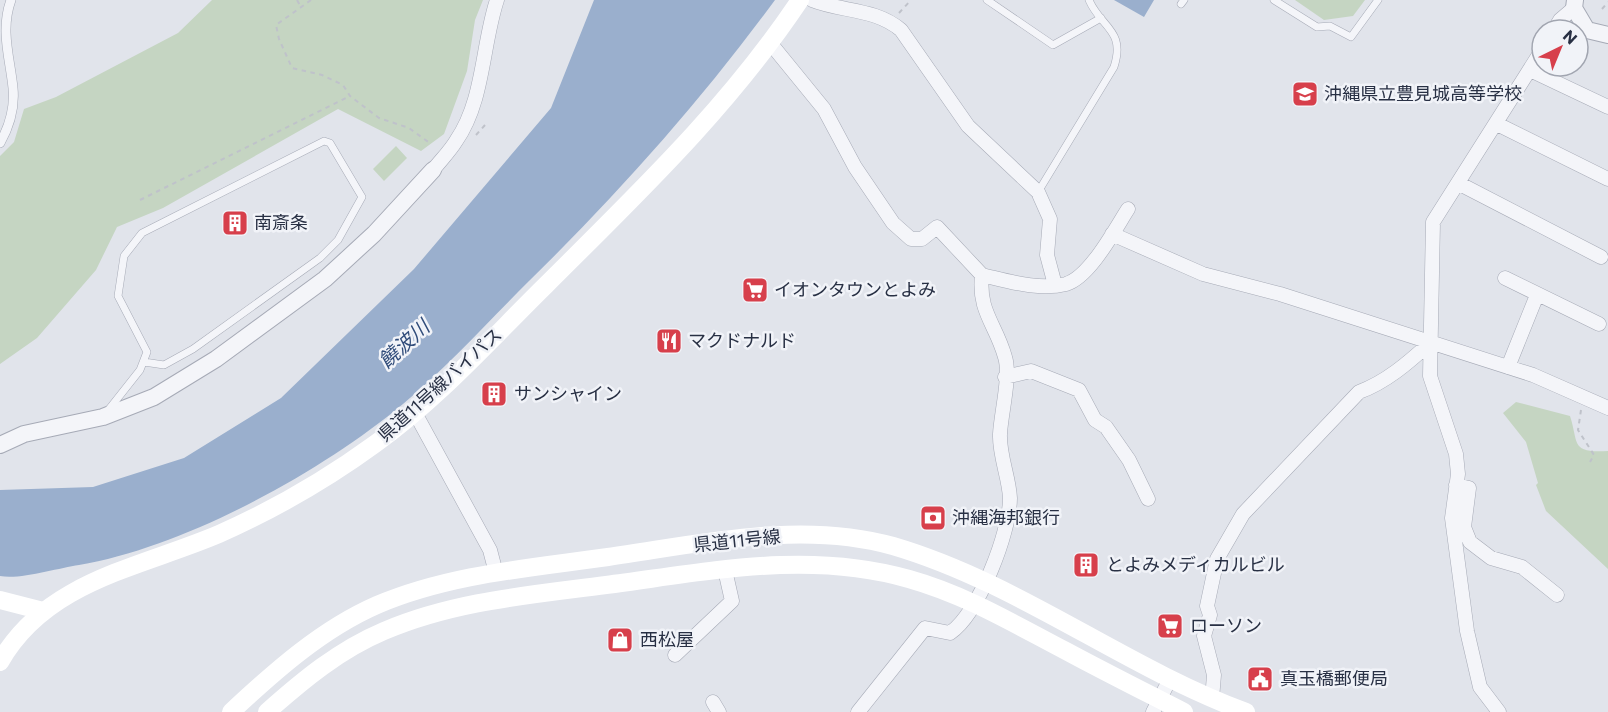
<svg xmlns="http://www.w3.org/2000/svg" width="1608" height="712" font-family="Commissioner,'Noto Sans JP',sans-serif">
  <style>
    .green { fill: #c5d5c2 }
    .water { fill: #9aafcd }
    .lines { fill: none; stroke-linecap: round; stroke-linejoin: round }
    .service-casing { stroke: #a6aab6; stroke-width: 8 }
    .pedestrian-casing { stroke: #a6aab6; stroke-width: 10 }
    .minor-casing { stroke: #a6aab6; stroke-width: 15 }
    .tertiary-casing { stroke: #a6aab6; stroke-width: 18 }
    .path { stroke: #bfc2ca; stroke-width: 2; stroke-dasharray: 4.5 4.5; stroke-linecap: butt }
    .service { stroke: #f4f5f9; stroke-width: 7 }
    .pedestrian { stroke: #f4f5f9; stroke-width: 9 }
    .minor { stroke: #f4f5f9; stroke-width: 14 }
    .tertiary { stroke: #f4f5f9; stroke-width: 16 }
    .secondary { stroke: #fff; stroke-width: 18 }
    .labels { text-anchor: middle; stroke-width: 5; stroke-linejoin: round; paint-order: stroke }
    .poi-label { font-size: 18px; fill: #283044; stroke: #f1f3f8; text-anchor: start }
    .street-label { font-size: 18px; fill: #283044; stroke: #f1f3f8 }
    .water-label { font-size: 20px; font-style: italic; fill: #304c7a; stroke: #f1f3f8 }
  </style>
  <rect width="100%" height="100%" fill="#e1e4eb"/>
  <path class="green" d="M212,0h271l-8,20 -8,51 -23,63 -23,17 -83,-42 -175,99 -46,19 -21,43 -59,68 -37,26v-208l14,-14 10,-33 32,-12 122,-64z
    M1295,0h70l-12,16 -29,4z
    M396,146l11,12 -23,23 -11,-12z
    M1516,402l54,14c9,28 0,37 38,35v118l-62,-58 -10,-26 2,-2 -12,-41 -23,-29z"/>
  <path class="water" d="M594,0h181c-74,101 -158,195 -247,282 -41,41 -81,85 -125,122 -83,69 -218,143 -324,161 -21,3 -59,15 -79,11v-86l93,-3 91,-29 97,-60 133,-129 137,-161z
    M1114,0h40l-10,17z"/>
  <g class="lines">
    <defs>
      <path id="service" d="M987,0l66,45 48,-27
        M1274,0l43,27 13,-1 21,11 27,-37
        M1181,4l3,-4
        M1038,192l76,-125c12,-37 -13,-39 -25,-67
        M106,413l34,-43 7,-18 -29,-56 6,-40 18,-23 182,-92 6,2 32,54 -24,43 -18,18 -127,91 -29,16 -20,-3"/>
      <path id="pedestrian" d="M0,143c9,-16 15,-35 13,-55 -3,-30 -13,-58 -2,-88"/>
      <path id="minor" d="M812,0c30,12 63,8 89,30l67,96 70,66 12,27 -3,36 8,30
        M1554,30l6,-10 14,-12
        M771,44l53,65 31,58 38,56 18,16h11l15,-12 45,48
        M1530,70l78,37
        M1497,124l111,55
        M433,170c8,-10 17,-19 23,-29 28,-40 26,-96 41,-141
        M1458,183l143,74
        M1112,234l91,40 77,20 253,81 75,33
        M1505,278l94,46
        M1508,367l29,-72
        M1005,377l26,-6 48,19 16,30 11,7 23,33 19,39
        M414,411l76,139 6,23
        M1456,485l13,3 -5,39 6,15 21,16 31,9 35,28
        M675,655l57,-54 -7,-31
        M1212,699l2,-24 -10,-39 6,-21 -3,-9 10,-47 26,-45 116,-122c27,-10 49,-29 71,-49
        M713,702l6,10
        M858,712l67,-84 25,5c29,-20 60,-101 60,-135 -1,-21 -11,-43 -10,-64 1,-21 11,-58 5,-77 -9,-33 -27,-45 -23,-82 26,6 57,16 84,9 24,-7 49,-55 62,-75
        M1153,712l17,-33
        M1499,712l-19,-25 -13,-56 -15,-113 6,-44 -2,-20 -26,-78 3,-154 109,-172"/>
      <path id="tertiary" d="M1575,0l-1,8 13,22 21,5
        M0,445l24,-11 79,-17 51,-20 62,-38 109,-80 49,-45 59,-64"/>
    </defs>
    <use href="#service" class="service-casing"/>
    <use href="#pedestrian" class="pedestrian-casing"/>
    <use href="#minor" class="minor-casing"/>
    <use href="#tertiary" class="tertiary-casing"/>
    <path class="path" d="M297,0l4,7
      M311,0l-35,25 3,14 13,29 30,7 21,10 7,11 29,22 30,10 22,16
      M1602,9l6,-7
      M899,13l12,-13
      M476,135l9,-10
      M140,200l210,-104
      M1581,410l-3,20 16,25 -4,7"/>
    <use href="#service" class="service"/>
    <use href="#pedestrian" class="pedestrian"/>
    <use href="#minor" class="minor"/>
    <use href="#tertiary" class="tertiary"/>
    <path class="secondary" d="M0,600l43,11
      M0,662c46,-81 139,-94 219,-128 54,-24 108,-55 156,-90 63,-45 116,-105 171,-159 91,-91 182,-177 254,-285
      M231,712c44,-41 91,-83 146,-107 73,-31 154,-37 231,-48 92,-13 193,-37 285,-11 126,37 231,121 353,166
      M267,712c36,-32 72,-62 117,-81 70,-30 146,-36 222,-46 101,-13 202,-35 303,-6 57,16 105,45 157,72 39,21 79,41 118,61"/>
  </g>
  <defs>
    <symbol id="school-square" viewBox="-11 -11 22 22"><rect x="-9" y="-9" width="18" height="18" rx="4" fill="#d73f4b" stroke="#f1f3f8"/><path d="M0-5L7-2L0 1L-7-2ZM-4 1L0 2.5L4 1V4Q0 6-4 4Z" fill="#fff"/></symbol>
    <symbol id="building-square" viewBox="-11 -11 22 22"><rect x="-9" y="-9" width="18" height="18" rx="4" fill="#d73f4b" stroke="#f1f3f8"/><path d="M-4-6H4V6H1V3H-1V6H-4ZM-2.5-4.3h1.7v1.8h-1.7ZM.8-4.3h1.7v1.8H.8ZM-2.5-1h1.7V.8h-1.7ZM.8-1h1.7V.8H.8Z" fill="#fff"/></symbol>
    <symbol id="supermarket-square" viewBox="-11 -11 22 22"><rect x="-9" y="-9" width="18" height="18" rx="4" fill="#d73f4b" stroke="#f1f3f8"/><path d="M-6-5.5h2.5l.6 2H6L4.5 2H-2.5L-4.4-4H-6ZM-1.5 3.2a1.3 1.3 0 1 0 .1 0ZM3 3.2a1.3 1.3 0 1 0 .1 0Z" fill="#fff"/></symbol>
    <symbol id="restaurant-square" viewBox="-11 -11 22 22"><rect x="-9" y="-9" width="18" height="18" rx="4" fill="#d73f4b" stroke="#f1f3f8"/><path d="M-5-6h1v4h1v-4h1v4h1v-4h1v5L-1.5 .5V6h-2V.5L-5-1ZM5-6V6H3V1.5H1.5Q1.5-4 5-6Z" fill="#fff"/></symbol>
    <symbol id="bank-square" viewBox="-11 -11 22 22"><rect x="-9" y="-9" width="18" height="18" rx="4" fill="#d73f4b" stroke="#f1f3f8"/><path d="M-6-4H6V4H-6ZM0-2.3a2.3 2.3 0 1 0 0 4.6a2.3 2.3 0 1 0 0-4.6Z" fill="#fff"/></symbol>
    <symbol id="shop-square" viewBox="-11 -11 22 22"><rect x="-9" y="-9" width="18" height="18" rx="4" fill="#d73f4b" stroke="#f1f3f8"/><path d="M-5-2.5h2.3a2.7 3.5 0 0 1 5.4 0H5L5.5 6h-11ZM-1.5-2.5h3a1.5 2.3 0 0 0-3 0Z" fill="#fff"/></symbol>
    <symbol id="civic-square" viewBox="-11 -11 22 22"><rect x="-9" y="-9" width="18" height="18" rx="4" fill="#d73f4b" stroke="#f1f3f8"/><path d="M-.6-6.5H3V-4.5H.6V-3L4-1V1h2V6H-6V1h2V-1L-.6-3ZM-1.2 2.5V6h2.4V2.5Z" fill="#fff"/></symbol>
  </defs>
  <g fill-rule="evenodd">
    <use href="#school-square" x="1290" y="79" width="30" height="30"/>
    <use href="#building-square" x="220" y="208" width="30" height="30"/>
    <use href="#supermarket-square" x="740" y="275" width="30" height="30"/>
    <use href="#restaurant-square" x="654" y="326" width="30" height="30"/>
    <use href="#building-square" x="479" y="379" width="30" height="30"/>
    <use href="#bank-square" x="918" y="503" width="30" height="30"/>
    <use href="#building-square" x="1071" y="550" width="30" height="30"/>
    <use href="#supermarket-square" x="1155" y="611" width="30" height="30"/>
    <use href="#shop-square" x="605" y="625" width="30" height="30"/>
    <use href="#civic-square" x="1245" y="664" width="30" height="30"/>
  </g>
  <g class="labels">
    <g class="poi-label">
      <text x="1324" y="100">沖縄県立豊見城高等学校</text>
      <text x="254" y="229">南斎条</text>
      <text x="774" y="296">イオンタウンとよみ</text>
      <text x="688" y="347">マクドナルド</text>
      <text x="514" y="400">サンシャイン</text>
      <text x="952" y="524">沖縄海邦銀行</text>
      <text x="1106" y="571">とよみメディカルビル</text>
      <text x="1190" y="632">ローソン</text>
      <text x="640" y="646">西松屋</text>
      <text x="1280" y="685">真玉橋郵便局</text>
    </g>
    <g class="street-label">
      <text transform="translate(440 385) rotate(-42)" y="6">県道11号線バイパス</text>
      <text transform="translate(737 541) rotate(-6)" y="6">県道11号線</text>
    </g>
    <g class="water-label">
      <text transform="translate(404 344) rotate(-42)" y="7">饒波川</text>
    </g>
  </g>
  <g transform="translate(1560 48) rotate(43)"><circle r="28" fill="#f1f3f8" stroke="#a1a5b0" stroke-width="1.5"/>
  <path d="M0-4.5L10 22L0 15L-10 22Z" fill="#d73f4b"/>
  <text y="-9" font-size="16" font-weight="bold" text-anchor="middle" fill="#283044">N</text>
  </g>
</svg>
